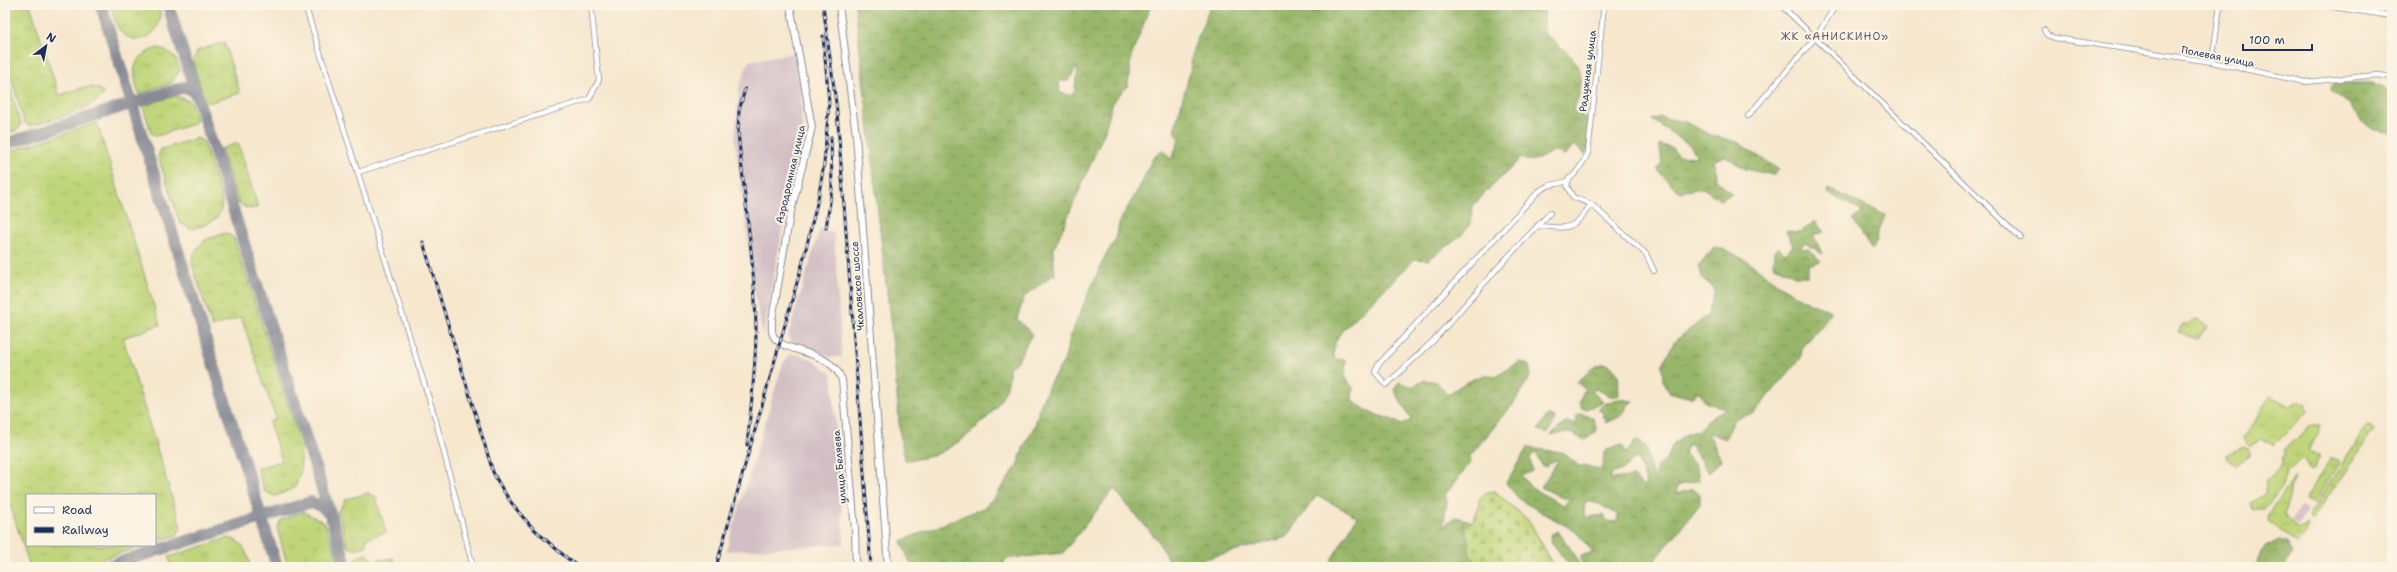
<svg xmlns="http://www.w3.org/2000/svg" width="2397" height="572" font-family="'Shantell Sans',sans-serif">
  <style>
    .industrial { fill: #d2bec4 }
    .grass { fill: url(#grass-tufts); stroke: #6e826c }
    .forest { fill: url(#forest-crowns); stroke: #5a7264; fill-rule: evenodd }
    .cemetery { fill: url(#cemetery-stones); stroke: #6e826c }
    .lines { fill: none; stroke-linecap: round; stroke-linejoin: round }
    .taxiway { stroke: #888b96; stroke-width: 12 }
    .minor-casing { stroke: #888b96; stroke-width: 6 }
    .tertiary-casing { stroke: #888b96; stroke-width: 8 }
    .minor { stroke: #fff; stroke-width: 4.5 }
    .tertiary { stroke: #fff; stroke-width: 6 }
    .rail-casing { stroke: #1b2f5e; stroke-width: 3 }
    .rail { stroke: #fcf5e5; stroke-width: 1.5; stroke-dasharray: 4.5; stroke-linecap: butt }
    .labels { text-anchor: middle; stroke-width: 4; stroke-linejoin: round; paint-order: stroke }
    .street-label { font-size: 10px; fill: #1b2f5e; stroke: #fcf5e5 }
    .neighbourhood-label { font-size: 11px; letter-spacing: 1px; fill: #685a6a; stroke: #fcf5e5 }
  </style>
  <defs>
    <pattern id="grass-tufts" width="24" height="20" patternUnits="userSpaceOnUse"><rect width="24" height="20" fill="#c0d579"/><path d="M3 7l-1-3M5 7V3M7 7l1-3M15 17l-1-3M17 17v-4M19 17l1-3" fill="none" stroke="#a4b76b"/></pattern>
    <pattern id="forest-crowns" width="20" height="18" patternUnits="userSpaceOnUse"><rect width="20" height="18" fill="#98b669"/><path d="M2 6a3 3 0 1 1 6 0M12 15a3 3 0 1 1 6 0" fill="none" stroke="#7b945a"/></pattern>
    <pattern id="cemetery-stones" width="16" height="16" patternUnits="userSpaceOnUse"><rect width="16" height="16" fill="#c0d579"/><path d="M2 7V4a2 2 0 0 1 4 0v3zM10 15v-3a2 2 0 0 1 4 0v3z" fill="#a4b76b"/></pattern>
  </defs>
  <rect width="100%" height="100%" fill="#fcf5e5"/>
  <filter id="ink" filterUnits="userSpaceOnUse"><feTurbulence type="fractalNoise" baseFrequency=".025" numOctaves="2"/><feDisplacementMap in="SourceGraphic" scale="8" xChannelSelector="R" yChannelSelector="G"/><feConvolveMatrix kernelMatrix="1 2 1 2 8 2 1 2 1" color-interpolation-filters="sRGB"/></filter>
  <filter id="wash" filterUnits="userSpaceOnUse"><feTurbulence type="fractalNoise" baseFrequency=".012" numOctaves="4" result="noise"/><feDisplacementMap in="SourceGraphic" scale="16" xChannelSelector="R" yChannelSelector="G"/><feGaussianBlur stdDeviation="0.9" result="paint"/><feColorMatrix in="noise" values="0 0 0 0 0 0 0 0 0 0 0 0 0 0 0 0 0 1.4 0 .05"/><feComposite in="paint" operator="in"/></filter>
  <g filter="url(#wash)">
    <rect width="100%" height="100%" fill="#f6e7cd"/>
    <path class="industrial" d="M793,53l8,39 1,39 2,5 -19,78 -22,121 -8,-40 -20,-154 4,-53 10,-27z
      M820,228l14,5 8,124h-11l-38,-14 -5,-7z
      M791,353l21,6 20,15 12,170 -118,7 57,-188z
      M2300,506l7,4 -9,15 -7,-4z"/>
    <path class="grass" d="M5,5h25l29,90c13,-3 32,-14 44,-3 -1,16 -59,30 -74,34l-5,-4 -19,-66z
      M111,5h48c8,27 -22,48 -40,24 -4,-6 -6,-17 -8,-24z
      M224,42l16,51 -32,10 -4,-5 -11,-36 4,-11z
      M158,48c14,3 18,9 22,22l-9,13 -32,11c-8,-24 -7,-38 19,-46z
      M5,72l16,53 -4,5 -12,4z
      M175,96l15,5 6,17 -1,5 -38,13 -6,-3 -8,-27z
      M97,123l63,202 -37,13 58,189 -4,8 -22,7v-47h-128v50h119l-69,22h-47l-25,-78v-336z
      M197,138l6,3 19,59c0,20 -13,24 -30,29l-12,-6 -22,-67 3,-7z
      M238,143l20,64 -9,2 -10,-5 -18,-55z
      M226,233l8,5 68,210 -2,25 -5,15 -20,8 -11,-5 -7,-23 25,-7 -13,-39 7,-3 -35,-102 -29,10 -20,-63 1,-9 12,-15z
      M2197,319l10,8 -9,12 -20,-6 4,-8z
      M2270,396l19,10 9,-5 8,2 2,8 -34,34 -12,-6 -13,7 -6,-7z
      M2312,425h8l-2,10 -11,14 12,6 -4,14 -5,2 -7,-13 -17,13 -5,17 -16,21h-11l-4,-6 15,-9 1,-13 15,-15 4,-17z
      M2367,425l4,1 3,4 -63,91 -2,-6z
      M2243,447l6,2 2,6 -15,9 -9,-5 -1,-4z
      M2331,458l9,3 -26,42 -9,-3z
      M2295,477l-11,37 10,12 6,3 8,-5 -3,11 -9,9 -28,-23 1,-6z
      M369,493l1,3 5,-1 11,37 -19,6 -1,8 -13,3 -5,-2 -10,-36 8,-12z
      M304,512l21,11 15,44h-52l-11,-39 4,-8z
      M228,538c17,3 18,15 23,29h-80l-2,-10z
      M367,554l6,7 20,-3 3,9h-40l-2,-5 3,-5z"/>
    <path class="forest" d="M855,5h296l-20,52 -3,28 -15,17 -9,31 -51,118 2,23 -31,23 -7,22 15,15 -15,28 -8,5c4,38 -43,74 -74,88 -9,4 -21,4 -30,5l-5,-26 -7,-88zM1077,67c2,9 -3,16 -2,25l-6,3 -9,-2 -1,-11 10,-2z
      M1211,5h333v29c33,25 48,35 29,77l15,8v29l-3,6 -11,-9 -10,11 -8,-6c-13,6 -22,15 -35,8l-49,48c6,26 -27,40 -44,54l-13,-1 -73,72c-7,9 -10,17 -7,28l11,1 -1,17 8,11 -1,13 21,13 18,5 11,6 9,-5 -17,-30 5,-8 13,5 13,-7 12,2 10,13c15,-10 30,-23 48,-18l25,-15 6,1 3,3 2,9 -17,28 -44,53v7l-25,32 2,6 -4,25 13,-9 17,5 7,-17 -1,-6 6,-6 9,-2 35,30 23,41 5,5h-222l-4,-7 26,-43 -40,-22 -30,42 -90,24 -5,6h-20l-14,-26 -44,-52 -51,64 -58,6 -2,8h-91l-11,-26 82,-33 12,-11 22,-31 7,-20 11,-21 5,-19 11,-25 13,-20 7,-27 16,-37 18,-41 11,-17 4,-19 18,-30 15,-32 10,-9 8,11 9,-22 -6,-7 16,-59 3,-23z
      M2334,83h38l20,8v42l-18,-3 -13,-9 -5,-9 -26,-23z
      M1660,117l25,5 26,13 26,7 42,28 -5,5 -29,-6 -20,-13 -14,6 4,1 1,17 16,14 -12,6 -17,-12 -24,4 -22,-22 5,-8 -3,-18 13,4 6,8 19,1 -6,-11 -39,-26z
      M1829,189l56,26 -13,35 -19,-31 10,-7 -35,-19z
      M1815,221l9,11 -11,3 10,19 -18,-11 -5,5 10,2 11,11 -13,4v11h-13l-22,-11 1,-14 4,-4 7,7 8,-8 -7,-15 15,1z
      M1714,247c32,7 55,33 82,49 10,7 23,10 35,15l-9,15 -20,21 -1,11 -47,55 -19,6 -10,20 -17,-7 13,28 -12,13 -20,-30 -5,9 13,16 2,12 -22,6 -1,8 17,-5 7,6v9l-50,63h-68l-1,-11 12,-4 -18,-21 -55,-31 -14,-17 21,-35 35,4 17,14 24,3 1,-18 18,-6 4,9 10,-14 10,6 7,34 4,-14 11,-8 4,-13 12,-10 17,-6 5,-8 20,-13 -20,-5 -7,-12 -8,7 -22,-6 -6,-11 -1,-17 13,-23 33,-26 7,-26 -13,-11 -3,-13zM1536,452l6,14h5v-2l12,-5 -18,28 22,11h8l-8,7 -32,-17 -9,-12 10,-5 -2,-14zM1640,457l-1,5 7,19 -2,6 -11,-10 -23,2 2,-5 12,-5 7,-8zM1590,502l9,2 19,11 -1,7 -11,-1 -3,-6 -16,2 -3,-4 1,-10z
      M1604,363c20,9 13,13 15,32l-6,2 -18,-8 -3,2 11,11 -17,7 -4,-1 -3,-6 6,-14 -8,-5 15,-15z
      M1618,399l15,2 -6,5c-3,11 -12,13 -22,17l2,-4 -4,-2 1,-5 -6,-2 6,-6z
      M1579,414l14,3 4,14 -12,9 -18,-8 -16,3 16,-14 5,3 5,-1 -1,-6z
      M1547,415l8,3 -2,7 -6,8 -9,-3z
      M1558,531l19,27 2,9h-9l-19,-26 -1,-6z
      M2279,540l8,2 6,11 -9,14h-28c-1,-15 11,-21 23,-27z"/>
    <path class="cemetery" d="M1494,491l35,30 23,41 5,5h-76l-11,-12 -6,-35 9,2 7,-17 -1,-6 6,-6z"/>
    <g class="lines">
      <path class="taxiway" d="M101,5l176,562
        M168,5l179,562
        M5,144l179,-57 7,2 6,7
        M105,567l206,-65 10,4 10,8"/>
    </g>
  </g>
  <g filter="url(#ink)">
    <g class="lines">
      <defs>
        <path id="minor" d="M305,5l131,416 37,146
          M1781,5l239,232
          M2320,5l72,11
          M2044,30l3,5 8,3 157,24 93,20 72,-7 15,2
          M2212,62l8,-57
          M1748,116l67,-78 21,-33
          M358,172l231,-73 10,-19 -8,-75
          M1569,178l-2,8 6,11 18,7 55,50 8,17
          M1550,213l-48,50 -69,78 -47,44 -11,-13 3,-7 160,-173c12,-9 13,-6 26,-10 11,-4 19,-19 24,-29l16,-148
          M1537,226c31,2 36,6 54,-22"/>
        <path id="tertiary" d="M790,5l22,122 -22,88 -18,105c0,5 -1,11 1,15 9,20 57,12 69,45l13,150 1,37
          M839,5l17,130 32,432"/>
      </defs>
      <use href="#minor" class="minor-casing"/>
      <use href="#tertiary" class="tertiary-casing"/>
      <use href="#minor" class="minor"/>
      <use href="#tertiary" class="tertiary"/>
      <defs>
        <path id="rail" d="M823,5l14,106 34,456
          M745,89l-6,22 -1,20c6,66 17,132 18,198 0,39 -5,78 -9,116
          M826,228l6,-39 -1,-52
          M423,242l70,230c21,43 48,65 85,95
          M716,567l86,-302 16,-66 6,-35 5,-62 -6,-66"/>
      </defs>
      <use href="#rail" class="rail-casing"/>
      <use href="#rail" class="rail"/>
    </g>
  </g>
  <g class="labels">
    <g class="street-label">
      <text transform="translate(2218 56) rotate(11)" y="4">Полевая улица</text>
      <text transform="translate(1587 71) rotate(-83)" y="4">Радужная улица</text>
      <text transform="translate(790 174) rotate(-77)" y="4">Аэродромная улица</text>
      <text transform="translate(857 286) rotate(-94)" y="4">Чкаловское шоссе</text>
      <text transform="translate(839 467) rotate(-95)" y="4">улица Беляева</text>
    </g>
    <g class="neighbourhood-label">
      <text x="1835" y="40">ЖК «АНИСКИНО»</text>
    </g>
  </g>
  <rect width="2397" height="572" fill="none" stroke="#fcf5e5" stroke-width="20"/>
  <rect x="26" y="494" width="130" height="52" fill="#fcf5e5" stroke="#a2a6af"/>
  <rect x="34" y="507" width="20" height="6" fill="#ffffff" stroke="#a2a6af"/>
  <text x="62" y="514" font-size="12" fill="#1b2f5e">Road</text>
  <rect x="34" y="527" width="20" height="6" fill="#1b2f5e" stroke="#a2a6af"/>
  <text x="62" y="534" font-size="12" fill="#1b2f5e">Railway</text>
  <g transform="translate(46 46) rotate(32)" stroke="#fcf5e5" stroke-width="3" paint-order="stroke">
  <path d="M0-3L7 15L0 10L-7 15Z" fill="#1b2f5e"/>
  <text y="-6" font-size="11" font-weight="bold" text-anchor="middle" fill="#1b2f5e">N</text>
  </g>
  <path d="M2243 44v6h69v-6" fill="none" stroke="#1b2f5e" stroke-width="2"/>
  <text x="2249" y="44" font-size="12" fill="#1b2f5e" stroke="#fcf5e5" stroke-width="3" paint-order="stroke">100 m</text>
</svg>
